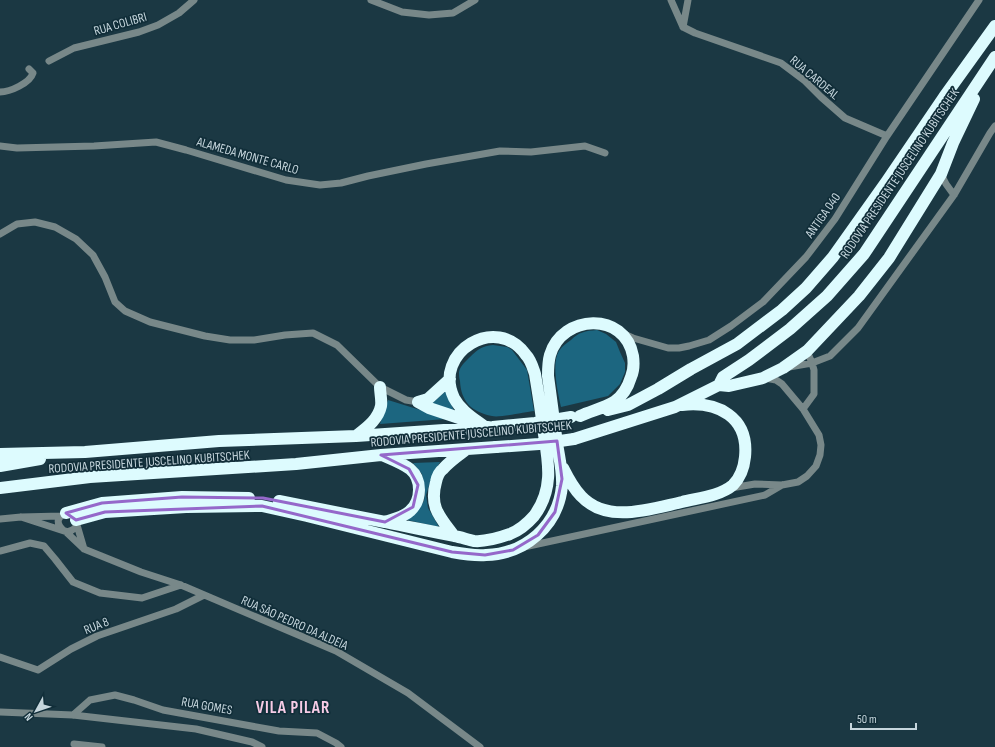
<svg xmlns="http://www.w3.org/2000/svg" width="995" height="747" font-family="'Sofia Sans Condensed',sans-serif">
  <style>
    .green { fill: #1c6680 }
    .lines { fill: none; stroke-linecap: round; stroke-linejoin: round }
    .minor { stroke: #788889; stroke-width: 7 }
    .highway { stroke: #ddfbfe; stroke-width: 12 }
    .highway-bridge { stroke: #ddfbfe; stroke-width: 12 }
    .marked { fill: none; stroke: #9568ca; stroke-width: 3; stroke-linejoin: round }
    .labels { text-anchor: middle; stroke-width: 3.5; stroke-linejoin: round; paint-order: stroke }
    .street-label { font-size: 13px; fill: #c6d6dd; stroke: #112e39 }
    .district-label { font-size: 17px; font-weight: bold; letter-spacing: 1px; fill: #f7cce6; stroke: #112e39 }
  </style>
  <rect width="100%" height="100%" fill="#1b3843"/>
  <path class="green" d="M597,330l9,4 10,8 4,10 5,11v9l-5,12 -12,12 -47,11c-3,-14 -10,-44 -2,-56 3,-5 8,-8 12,-11 8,-8 14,-9 26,-10z
    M493,345l14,2 5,3 15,20 7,41c-9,1 -35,7 -42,5 -20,-4 -31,-14 -32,-35 -1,-3 -1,-6 -1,-9 1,-6 7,-11 11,-15 8,-8 12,-11 23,-12z
    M446,391l8,20 -23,-7z
    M388,400l58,18v1l-66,5z
    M440,462l-7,12 -7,21 2,13 11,19 -36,-8 14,-8 7,-10 1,-8 -3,-19 -9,-11z"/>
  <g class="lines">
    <path class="minor" d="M371,0l31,12 27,3 24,-2 22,-13
      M671,0l12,27
      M683,27l12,6 86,30 24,18 16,16 24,21 42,18
      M683,27l5,-27
      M49,61l25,-13 65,-16 19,-7 21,-12 15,-13
      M0,92c10,0 30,-9 33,-19l-4,-4
      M0,146l17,2 77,-2 62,-4 30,8 100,30 34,5 21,-2 27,-7 58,-12 74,-13 31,1 54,-6 20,7
      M941,174l5,10 8,11
      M0,234l17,-10 18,-2 20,5 21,12 17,16 12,22 10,25 10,9 25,11 55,14 25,4h24l31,-5 28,-2 24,12 43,42 26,13 12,2
      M624,334l9,4 35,10h11l10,-2 20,-6 22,-14 32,-24 43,-45 29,-38 52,-83 92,-136
      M789,367l23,-4 18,-7 28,-28 96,-133 36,-62 5,-7
      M803,409l11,-15v-24l-2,-7 -5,-12
      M731,488l24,-4 27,1 16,-3 9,-6 9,-10 4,-11 1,-10 -2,-10 -16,-26 -21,-25 -6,-4 -11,-2
      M21,517l46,15c4,-1 9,-3 10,-8 3,-18 -31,-10 -14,6
      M0,519l21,-2 40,-1
      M77,525l7,24
      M65,531l19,18 57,23 40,13 155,66 72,42 72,54
      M524,547l241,-52 17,-10
      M0,551l30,-8 14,3 11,13 18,23 27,11 42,5 39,-13
      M0,657l38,13 33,-21 26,-13 79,-27 28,-14
      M0,712l73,3 123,14 56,13 10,5
      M73,715l17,-15 25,-5 19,5 29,10 116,21 38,2 19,10 5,4
      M74,744l28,3"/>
    <path class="highway" d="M719,385l10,1 34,-8 20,-10 24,-17 52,-55 30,-38 52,-84 12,-31 21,-44
      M418,402l11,6 45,15
      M418,402l10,-3 22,-20
      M608,410l20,-5 30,-16 33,-20 46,-25 45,-34 24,-22 27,-31 54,-76 57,-84 51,-71
      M356,436c10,-8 22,-16 25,-30 1,-6 -1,-13 -1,-19
      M574,439l101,-32 44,-22 4,-8 26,-17 41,-31 37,-33 37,-42 131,-197
      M0,454l85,-2 134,-11 137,-5 132,-9
      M0,466l40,-7
      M563,468c5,10 10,20 18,28 26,28 69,13 101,6 16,-4 38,-6 51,-17 7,-7 11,-18 12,-28 4,-40 -27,-56 -63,-52
      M0,488l90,-11 206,-13 85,-9 115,-8
      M279,501l106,21c9,-3 19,-5 25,-11 12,-11 12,-32 0,-42 -8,-6 -19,-10 -28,-14
      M66,513l36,-10 80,-6 67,1
      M76,520l29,-8 81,-5 76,-1 45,10 145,36c11,2 22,4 34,3 39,-1 72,-29 76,-69 1,-14 -3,-29 -5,-43 -3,-22 -6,-44 -9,-67 0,-7 0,-14 2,-21 12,-41 75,-44 83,1 1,7 1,14 -2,21 -3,10 -8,19 -17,25 -10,6 -23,9 -34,14
      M385,522c23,5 46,9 69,14 7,1 14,4 20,5 12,1 25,-3 36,-7 10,-4 17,-10 24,-18 21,-28 14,-56 9,-88 -2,-18 -5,-36 -8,-54 -2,-6 -4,-14 -9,-19 -29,-42 -94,-3 -72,43 7,13 19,20 31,29
      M454,536c-14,-19 -25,-29 -18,-54 1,-5 3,-10 7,-13 7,-8 16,-14 24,-20"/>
    <path class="highway-bridge" d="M493,427l42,-4 36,-6
      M496,447l43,-3 35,-5"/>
  </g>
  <path class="marked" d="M557,441l5,38 -7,33 -17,23 -25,15 -28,5 -33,-3 -190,-46 -157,6 -29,8 -10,-7 36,-10 80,-6 81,1 122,24 28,-15 5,-22 -9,-16 -28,-14z"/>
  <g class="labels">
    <g class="street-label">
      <text transform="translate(120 23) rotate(-16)" y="5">RUA COLIBRI</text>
      <text transform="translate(815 77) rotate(40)" y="5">RUA CARDEAL</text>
      <text transform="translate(248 155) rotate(16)" y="5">ALAMEDA MONTE CARLO</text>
      <text transform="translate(899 173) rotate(-56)" y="5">RODOVIA PRESIDENTE JUSCELINO KUBITSCHEK</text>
      <text transform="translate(822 215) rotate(-55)" y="5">ANTIGA 040</text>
      <text transform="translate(471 433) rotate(-5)" y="5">RODOVIA PRESIDENTE JUSCELINO KUBITSCHEK</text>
      <text transform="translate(149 461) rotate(-4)" y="5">RODOVIA PRESIDENTE JUSCELINO KUBITSCHEK</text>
      <text transform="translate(295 622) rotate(24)" y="5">RUA SÃO PEDRO DA ALDEIA</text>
      <text transform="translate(96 625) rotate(-22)" y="5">RUA 8</text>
      <text transform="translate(207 705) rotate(10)" y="5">RUA GOMES</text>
    </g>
    <g class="district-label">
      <text x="293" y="713">VILA PILAR</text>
    </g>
  </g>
  <g transform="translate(36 711) rotate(230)" stroke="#112e39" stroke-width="3" paint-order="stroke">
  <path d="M0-3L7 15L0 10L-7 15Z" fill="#c6d6dd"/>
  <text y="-6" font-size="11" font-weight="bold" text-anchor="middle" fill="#c6d6dd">N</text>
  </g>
  <path d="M851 723v6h65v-6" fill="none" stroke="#c6d6dd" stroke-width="2"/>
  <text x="857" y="723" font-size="12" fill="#c6d6dd" stroke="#112e39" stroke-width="3" paint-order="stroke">50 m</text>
</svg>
